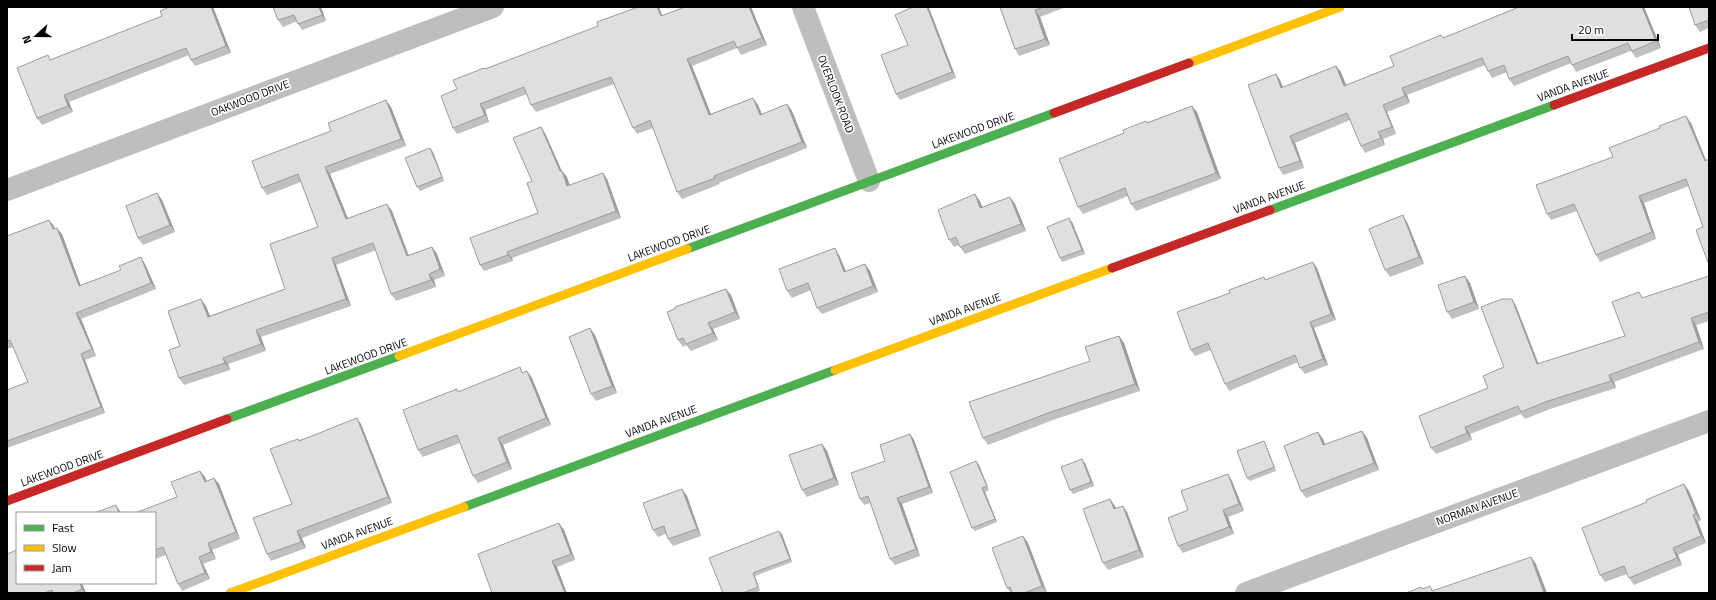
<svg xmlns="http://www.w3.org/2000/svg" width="1716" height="600" font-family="'Titillium Web',sans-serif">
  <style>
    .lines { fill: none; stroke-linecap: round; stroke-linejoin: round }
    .street { stroke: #bebebe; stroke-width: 22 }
    .fast { stroke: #4caf50; stroke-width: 9 }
    .slow { stroke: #ffc107; stroke-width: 9 }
    .jam { stroke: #c62828; stroke-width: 9 }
    .wall { fill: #c0c0c0 }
    .shaded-wall { fill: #9c9c9c }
    .building { fill: #dfdfdf; stroke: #9c9c9c }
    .labels { text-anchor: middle; stroke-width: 3.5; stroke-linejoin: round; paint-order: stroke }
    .street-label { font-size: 11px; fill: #000; stroke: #fff }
  </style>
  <rect width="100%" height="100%" fill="#fff"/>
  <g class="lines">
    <path class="street" d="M803,7l66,174
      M7,190l486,-183
      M1246,593l463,-172"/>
    <path class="fast" d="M1270,210l284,-105
      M687,249l367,-136
      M227,419l172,-63
      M464,507l371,-137"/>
    <path class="slow" d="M1189,63l151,-56
      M399,356l288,-107
      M835,370l277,-102
      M230,593l234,-86"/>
    <path class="jam" d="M1554,105l155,-57
      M1054,113l135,-50
      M1112,268l158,-58
      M7,501l220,-82"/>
  </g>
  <path class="wall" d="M213,7l18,46 -36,13 -4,-6 -2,-5 -120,47 4,10 -31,13 -5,-7 14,-58z
    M273,7h48l5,14 -24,9 -4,-6 -1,-3 -14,6 -5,-7z
    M638,7h21l3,9 23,-9h66l16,38 -26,10 -4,-7 -45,18 19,48 42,-16 5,7 4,10 25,-11 5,7 15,37 -88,35 1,1 -38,15 -5,-7 -24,-64 -16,6 -4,-6 -19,-44 -78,28 -5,-7 -4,-11 -42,16 4,12 -32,12 -4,-6 4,-39 28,-20 113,-43z
    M1000,7h66l-26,10 10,28 -31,11 -4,-7z
    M1519,7h125l17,41 -25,10 -5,-7 -55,21 -5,-9 -57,23 -5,-7 -2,-7 -15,6 -4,-7 -3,-6 -78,30 3,8 -23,9 9,22 -13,5 2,6 -20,8 -4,-7 -11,-26 -55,23 9,25 -21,7 -4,-7 -3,-94 4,6 3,7 53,-21 5,6 5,13 48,-19 49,-28z
    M1709,7v21l-9,4 -5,-7z
    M929,8l27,70 -56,22 -4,-6 12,-49z
    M391,107l15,39 -76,28 18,45 44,-8 17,44 23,-8 5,7 8,22 -11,4 2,7 -40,14 -5,-7 -15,-44 -40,15 15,41 -90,31 5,14 -38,13 2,6 -46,15 -5,-7 1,-32 26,-40 4,10 75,-27 33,-62 -17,-45 -34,13 -5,-7z
    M1197,112l24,67 -85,32 -5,-7 -3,-8 -45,18 -5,-7 46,-74 23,-11z
    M1691,123l15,37 -3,67 -14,-41 -45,17 12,36 -56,23 -4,-7 -19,-44 -26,9 -4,-6 66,-57z
    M545,133l16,38h1l5,6 2,8 38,-6 14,39 -109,40 1,3 -29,10 -4,-6 58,-52 -6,-32z
    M433,152l11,29 -24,10 -3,-4z
    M157,193l5,7 13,32 -32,13 -5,-7z
    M1010,197l5,7 11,27 -61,23 -5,-7 -1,-2 -5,2 -5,-7 31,-39 2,6z
    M49,220l6,9 7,5 19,52 64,-22 11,25 -75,30 15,37 -11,4 20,53 -98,35v-58l21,-8 -15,-35 -6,2v-113z
    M1072,222l13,32 -23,8 -2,-4z
    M1407,222l17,42 -34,13 -5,-7z
    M839,255l7,16h24l8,21 -56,22 -5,-6 -6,-18 -19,8 -5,-7z
    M1317,268l19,52 -22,8 14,37 -23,9 -5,-6 -2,-6 -69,29 -4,-7 -14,-34 -16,6 -4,-6 75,-71z
    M1465,276l5,7 9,26 -27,10 -5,-7z
    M1709,276v45l-13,4 8,24 -90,33 2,6 -66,21 -25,10 -4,-5 -51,20 2,6 -36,14 -5,-6 57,-60 16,-21 8,-68 4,7 23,58 86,-28 18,-38z
    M731,295l9,24 -27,10 5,11 -27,11 -5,-6 -3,2 -5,-7z
    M595,335l22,58 -21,8 -5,-7z
    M1119,336l5,7 16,48 -87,29 -65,25 -5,-7 107,-77z
    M527,371l5,7 19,47 -48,20 9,24 -34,14 -5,-7 -13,-33 -37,14 -5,-7 41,-58z
    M361,424l31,79 -90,35 4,10 -35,13 -4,-7 25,-50 6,-65 1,1z
    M1362,431l5,7 12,32 -73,28 -5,-7 17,-59 5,7 2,6z
    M910,434l4,6 19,53 -31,11 18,52 -25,9 -5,-6 -20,-56 -6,2 -4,-6 25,-38z
    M822,444l5,7 12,34 -32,12 -5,-7z
    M1266,445l10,26 -26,10 -3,-3z
    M976,461l3,4 10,25 -4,2 12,30 -22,9 -3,-3z
    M1085,463l9,23 -21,8 -3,-4z
    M200,471l5,6 1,4 8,-3 5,6 21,55 -28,11 4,9 -13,5 7,15 -28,12 -4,-7 -12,-29 -11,4v-46l22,-16z
    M1232,481l12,30 -16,6 6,17 -51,19 -5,-7 10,-36z
    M682,489l5,7 14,40 -28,10 -5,-7 -2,-5 -8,3 -5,-7z
    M1689,491l12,29 -3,2 8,21 -28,12 4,10 -48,20 -5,-7 -2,-4 -22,8 -5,-7 47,-73z
    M1115,506l1,2 11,4 17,45 -36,13 -5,-7z
    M564,530l11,30 -18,7 -65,26z
    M782,534l10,28 -37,14 5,15 -6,2h-31z
    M1023,536l5,7 19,50h-36l-4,-5z
    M17,583h65l4,10h-79z"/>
  <path class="shaded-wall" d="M211,7h2l18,46 -5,-7z
    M319,7h2l5,14 -4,-6z
    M657,7h2l6,16 -4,-7z
    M749,7h2l16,38 -5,-7z
    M927,7h1l1,1 27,70 -4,-6z
    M1642,7h2l17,41 -5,-7z
    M1035,10l5,7 10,28 -5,-6z
    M687,59l5,7 22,56 -5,-7z
    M1336,66l5,6 8,21 -5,-7z
    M1276,74l4,6 6,15 -5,-7z
    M1402,88l5,7 3,8 -5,-7z
    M64,95l5,7 4,10 -5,-6z
    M753,98l5,7 7,17 -5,-7z
    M386,100l5,7 15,39 -5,-7z
    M480,104l5,6 4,12 -4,-7z
    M787,104l5,7 15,37 -5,-6z
    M1383,105l4,7 9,22 -4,-7z
    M1192,106l5,6 24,67 -5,-6z
    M1686,116l5,7 18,45 -4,-7z
    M541,127l4,6 20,45 -5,-7z
    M1378,132l5,7 2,6 -4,-7z
    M1290,136l5,7 9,25 -4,-7z
    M430,148l3,4 11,29 -2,-4z
    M325,167l5,7 21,52 -5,-7z
    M562,171l5,6 5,15 -5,-6z
    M603,173l4,6 14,39 -5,-7z
    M157,193l5,7 13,32 -5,-7z
    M975,194l5,7 5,14 -5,-7z
    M1639,196l5,7 12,36 -4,-7z
    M1010,197l5,7 11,27 -5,-7z
    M387,204l5,7 19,52 -4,-7z
    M1403,215l4,7 17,42 -5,-7z
    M1069,218l3,4 13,32 -3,-4z
    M49,220l5,6 3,9 -4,-6z
    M57,228l5,6 21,58 -4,-6z
    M432,247l5,7 8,22 -5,-7z
    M835,248l4,7 10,24 -5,-7z
    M507,252l5,6 1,3 -5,-6z
    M141,257l4,7 11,25 -5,-6z
    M332,258l4,7 15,41 -5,-7z
    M1313,262l4,6 19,52 -5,-6z
    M865,264l5,7 8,21 -5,-6z
    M429,274l5,6 2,7 -5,-7z
    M1465,276l5,7 9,26 -5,-7z
    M726,289l5,6 9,24 -5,-7z
    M201,299l5,7 7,18 -5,-7z
    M1512,299l4,7 25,65 -4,-7z
    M76,313l5,6 15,37 -4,-7z
    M1691,318l5,7 8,24 -5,-7z
    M1310,322l4,6 14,37 -5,-6z
    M708,323l5,6 5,11 -5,-7z
    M590,328l5,7 22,58 -5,-7z
    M256,330l5,7 5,14 -5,-7z
    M1119,336l5,7 16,48 -5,-7z
    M81,354l4,6 20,53 -4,-6z
    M223,358l5,6 2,6 -5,-7z
    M527,371l5,7 19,47 -5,-7z
    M1609,375l5,7 2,6 -5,-7z
    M357,418l4,6 31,79 -4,-6z
    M1465,427l5,7 2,6 -5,-7z
    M1362,431l5,7 12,32 -5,-7z
    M1318,432l5,7 5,13 -5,-7z
    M910,434l4,6 19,53 -4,-6z
    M498,438l5,7 9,24 -5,-7z
    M1264,441l2,4 10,26 -2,-4z
    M822,444l5,7 12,34 -5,-7z
    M1082,459l3,4 9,23 -3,-4z
    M976,461l3,4 10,25 -2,-4z
    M200,471l5,6 4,11 -4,-6z
    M1228,474l4,7 12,30 -5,-7z
    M214,478l5,6 21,55 -4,-7z
    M1684,484l5,7 12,29 -5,-6z
    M982,488l3,4 12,30 -2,-3z
    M682,489l5,7 14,40 -4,-7z
    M897,498l5,6 18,52 -4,-7z
    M1110,499l5,7 4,10 -5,-7z
    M116,505l4,6 1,2h-2z
    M1123,506l4,6 17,45 -5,-7z
    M1223,510l5,7 6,17 -5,-7z
    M1693,515l5,7 8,21 -5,-7z
    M559,523l5,7 11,30 -4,-6z
    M297,531l5,7 4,10 -5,-6z
    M779,531l3,3 10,28 -2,-3z
    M1023,536l5,7 19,50 -5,-7z
    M208,543l4,7 4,9 -5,-7z
    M1673,548l5,7 4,10 -5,-7z
    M199,557l4,7 7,15 -5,-6z
    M1531,557l5,7 11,29h-3z
    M552,561l5,6 10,26h-2z
    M753,573l2,3 5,15 -2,-4z
    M80,583h2l4,10h-1l-3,-4z"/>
  <path class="building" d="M169,7h42l15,39 -35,14 -5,-12 -122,47 4,11 -31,12 -20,-50 31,-13 2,5 112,-44 -2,-5z
    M273,7h46l3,8 -24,9 -4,-9 -16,5z
    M638,7h19l4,9 24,-9h64l13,31 -25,10 -3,-7 -47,18 22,56 44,-17 7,17 27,-11 15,38 -88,34 1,2 -38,14 -27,-72 -17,8 -22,-51 -80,28 -7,-18 -44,17 5,11 -32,13 -12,-32 16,-7 -4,-9 31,-12 1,1 113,-43 -1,-4z
    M913,7h14l25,65 -56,22 -15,-39 27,-10 -13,-30z
    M1000,7h44l-9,3 10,29 -30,10z
    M1519,7h123l14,34 -24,10 -4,-8 -56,22 -4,-9 -59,23 -5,-14 -16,6 -6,-13 -80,30 3,8 -22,9 9,22 -14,5 3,6 -20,8 -14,-33 -57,23 10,25 -21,7 -31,-83 28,-11 5,14 55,-22 8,20 50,-20 -4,-10 51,-21 2,3z
    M1689,7h20v13l-14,5z
    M386,100l15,39 -76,28 21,52 41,-15 20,52 25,-9 8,22 -11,5 2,6 -40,14 -18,-51 -41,15 14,41 -90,31 5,14 -38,14 2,5 -46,15 -10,-28 11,-4 -12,-35 33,-12 7,18 77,-28 -15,-45 48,-17 -20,-53 -36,14 -10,-27 79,-30 -3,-8z
    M1192,106l24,67 -85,31 -6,-16 -47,19 -19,-48 65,-26 -1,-3 23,-9 1,2z
    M1686,116l19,45 4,-2v106l-13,-35 7,-3 -17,-48 -47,17 13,36 -56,23 -22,-51 -27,10 -11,-29 77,-28 -4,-9 51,-20 -1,-2z
    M541,127l19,44h2l5,15 36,-13 13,38 -109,41 1,3 -28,10 -10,-27 68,-25 -11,-30 5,-2 -19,-43z
    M430,148l12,29 -25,10 -12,-29z
    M157,193l13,32 -32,13 -12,-32z
    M975,194l5,14 30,-11 11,27 -61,23 -4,-10 -7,3 -11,-30z
    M1403,215l16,42 -34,13 -16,-41z
    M1069,218l13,32 -22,8 -13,-31z
    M49,220l4,9 4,-1 22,58 42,-16 -2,-4 22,-9 10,26 -75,30 16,36 -11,5 20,53 -94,34v-51l21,-8 -18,-42 -3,1v-105z
    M835,248l9,24 21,-8 8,22 -56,22 -9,-25 -21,8 -8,-22z
    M1313,262l18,52 -21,8 13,37 -23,9 -5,-13 -70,29 -17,-41 -17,7 -14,-38 53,-19 -1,-3 35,-13 1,3z
    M1465,276l9,26 -27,10 -9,-27z
    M1709,276v36l-18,6 8,24 -90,33 2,6 -66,21 -24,10 -3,-6 -53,21 2,6 -36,15 -12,-32 69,-28 -5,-12 21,-9 -23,-60 21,-8h10l25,65 88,-28 -13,-34 27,-10 3,6z
    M726,289l9,23 -27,11 5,10 -27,11 -3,-6 -5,2 -11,-28 8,-3v-2z
    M590,328l22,58 -21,8 -22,-57z
    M1119,336l16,48 -87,29 -65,25 -14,-36 121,-41 -5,-14z
    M520,367l2,6 5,-2 19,47 -48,20 9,24 -34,14 -16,-41 -39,15 -15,-40 54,-21 1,3z
    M357,418l31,79 -91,34 4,11 -34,12 -14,-36 39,-14 -22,-55 28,-10 1,2z
    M1362,431l12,32 -73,28 -17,-45 34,-14 5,13z
    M910,434l19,53 -32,11 19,51 -26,10 -22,-63 -8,3 -9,-26 34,-12 -5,-16z
    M1264,441l10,26 -27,11 -10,-27z
    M822,444l12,34 -32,12 -13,-35z
    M1082,459l9,23 -21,8 -9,-23z
    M976,461l11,25 -5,2 13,31 -23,9 -22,-56z
    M200,471l5,11 9,-4 22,54 -28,11 3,9 -12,5 6,16 -27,11 -15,-37 -8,3v-37h-20l42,-16 -6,-15z
    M1228,474l11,30 -16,6 6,17 -51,19 -10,-28 20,-8 -7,-19z
    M1684,484l12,30 -3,1 8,21 -28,12 4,10 -48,20 -5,-12 -24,9 -18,-47 65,-26 -1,-2z
    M682,489l15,40 -29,10 -4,-13 -11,4 -10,-27z
    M1110,499l4,10 9,-3 16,44 -36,13 -20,-54z
    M116,505l3,8h-25z
    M559,523l12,31 -19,7 13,32h-73l-14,-39z
    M779,531l11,28 -37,14 5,14 -15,6h-20l-14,-35z
    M1023,536l19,50 -18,7h-12l-2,-6 -3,1 -15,-40z
    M17,550v33h63l2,6 -9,4h-20l-1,-3 -8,3h-37v-39z
    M1531,557l13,36h-138l15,-6 1,2 8,-3 2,5z"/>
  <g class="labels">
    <g class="street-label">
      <text transform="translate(1573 85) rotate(-20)" y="4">VANDA AVENUE</text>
      <text transform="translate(836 94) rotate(69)" y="4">OVERLOOK ROAD</text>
      <text transform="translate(250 98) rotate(-21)" y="4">OAKWOOD DRIVE</text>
      <text transform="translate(973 130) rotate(-20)" y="4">LAKEWOOD DRIVE</text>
      <text transform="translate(1269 197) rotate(-20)" y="4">VANDA AVENUE</text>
      <text transform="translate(669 243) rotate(-20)" y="4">LAKEWOOD DRIVE</text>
      <text transform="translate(965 309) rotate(-20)" y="4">VANDA AVENUE</text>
      <text transform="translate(366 356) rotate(-20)" y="4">LAKEWOOD DRIVE</text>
      <text transform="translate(661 421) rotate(-20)" y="4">VANDA AVENUE</text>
      <text transform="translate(62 468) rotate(-20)" y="4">LAKEWOOD DRIVE</text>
      <text transform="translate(1477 507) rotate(-20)" y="4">NORMAN AVENUE</text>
      <text transform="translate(357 533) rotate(-20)" y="4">VANDA AVENUE</text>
    </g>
  </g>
  <rect width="1716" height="600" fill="none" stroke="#000000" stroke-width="16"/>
  <rect x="16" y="512" width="140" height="72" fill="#ffffff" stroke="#999999"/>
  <rect x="24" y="525" width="20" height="6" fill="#4caf50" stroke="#999999"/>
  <text x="52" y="532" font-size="12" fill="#000000">Fast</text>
  <rect x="24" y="545" width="20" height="6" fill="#ffc107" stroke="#999999"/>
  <text x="52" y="552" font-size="12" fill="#000000">Slow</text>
  <rect x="24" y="565" width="20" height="6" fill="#c62828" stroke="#999999"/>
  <text x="52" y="572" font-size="12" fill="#000000">Jam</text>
  <g transform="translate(36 36) rotate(249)" stroke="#ffffff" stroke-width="3" paint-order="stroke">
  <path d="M0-3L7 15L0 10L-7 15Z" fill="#000000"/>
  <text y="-6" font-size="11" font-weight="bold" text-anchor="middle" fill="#000000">N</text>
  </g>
  <path d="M1572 34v6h86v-6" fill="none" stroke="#000000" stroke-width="2"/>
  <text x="1578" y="34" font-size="12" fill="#000000" stroke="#ffffff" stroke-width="3" paint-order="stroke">20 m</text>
</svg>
